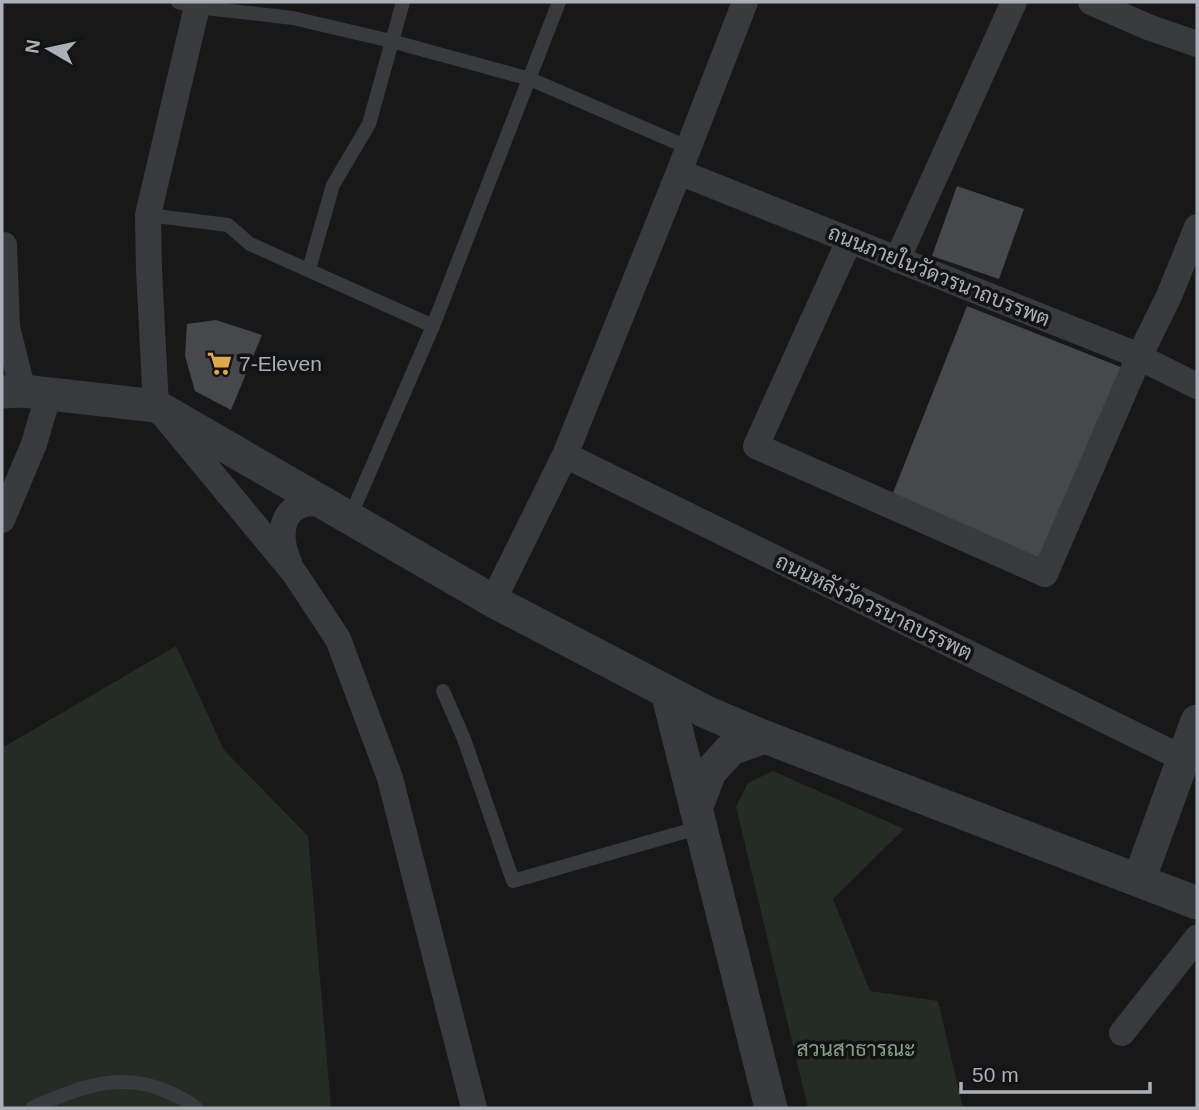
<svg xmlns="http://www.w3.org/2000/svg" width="1199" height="1110" font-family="Arial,Sarabun,sans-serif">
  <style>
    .green { fill: #242c25 }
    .building { fill: #47484c }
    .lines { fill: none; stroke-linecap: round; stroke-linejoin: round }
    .service { stroke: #393a3e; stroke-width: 14 }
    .minor { stroke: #393a3e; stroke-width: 26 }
    .tertiary { stroke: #393a3e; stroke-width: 33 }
    .labels { text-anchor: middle; stroke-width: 7; stroke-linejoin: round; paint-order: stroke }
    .street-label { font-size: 21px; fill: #abafb8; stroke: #131314 }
    .poi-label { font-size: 21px; fill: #abafb8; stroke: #131314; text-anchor: start }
    .park-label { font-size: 21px; fill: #84a185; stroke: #131314 }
  </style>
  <rect width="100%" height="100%" fill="#181819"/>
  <path class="green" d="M176,646l48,104 84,86 23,272h-329v-360z
    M773,771l131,58 -71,70 37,92 68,10 25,107h-155l-72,-301 12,-24z"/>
  <path class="building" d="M957,186l67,23 -25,70 -67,-23z
    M967,306l156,62 -78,197 -156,-62z
    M216,320l46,15 -31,75 -36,-19 -10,-35 2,-32z"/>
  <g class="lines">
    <path class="service" d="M178,2l18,5 97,11 98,23 139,38 157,68
      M148,215l80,10 22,19 183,82
      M309,269l24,-84 36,-61 34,-122
      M350,517l83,-191 126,-324
      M443,691l21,48 49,142 188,-54
      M32,1108c48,-21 91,-39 141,-14 8,4 17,8 23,14"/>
    <path class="minor" d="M198,2l-50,213 1,55 7,136 139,168 43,65 52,139 84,330
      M1091,2l57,25 49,17
      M679,172l448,179 70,35
      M849,241l-93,205 289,128 94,-217 30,-61 28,-69
      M4,245l3,82 16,64
      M897,260l117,-258
      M565,455l619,304
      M2,520l32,-76 15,-51
      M289,562c-14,-30 -6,-64 33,-58
      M493,601l72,-146 114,-283 66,-170
      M1122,1033l75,-95"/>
    <path class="tertiary" d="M2,392l21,-1 133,15 337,195 213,111 59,25 432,166
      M667,692l104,416
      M696,809l14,-37 21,-23 34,-12
      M1139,880l58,-159"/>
  </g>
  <defs>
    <symbol id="supermarket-bare" viewBox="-9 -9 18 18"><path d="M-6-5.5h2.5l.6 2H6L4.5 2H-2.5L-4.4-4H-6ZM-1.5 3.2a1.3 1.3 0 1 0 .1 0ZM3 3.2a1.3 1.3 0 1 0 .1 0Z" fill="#dfa84a" stroke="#131314" stroke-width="2.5" paint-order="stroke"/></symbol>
  </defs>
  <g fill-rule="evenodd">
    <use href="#supermarket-bare" x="202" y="346" width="35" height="35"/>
  </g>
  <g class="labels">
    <g class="street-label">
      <text transform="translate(939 276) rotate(22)" y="7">ถนนภายในวัดวรนาถบรรพต</text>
      <text transform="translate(874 607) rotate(26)" y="7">ถนนหลังวัดวรนาถบรรพต</text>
    </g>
    <g class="poi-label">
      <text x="239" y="371">7-Eleven</text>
    </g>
    <g class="park-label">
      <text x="856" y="1056">สวนสาธารณะ</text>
    </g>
  </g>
  <rect width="1199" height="1110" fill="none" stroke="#abafb8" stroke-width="7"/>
  <g transform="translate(49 49) rotate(279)" stroke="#131314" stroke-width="5" paint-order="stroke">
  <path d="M0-5L12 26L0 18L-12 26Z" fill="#abafb8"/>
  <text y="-10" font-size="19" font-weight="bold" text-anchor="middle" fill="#abafb8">N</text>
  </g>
  <path d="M961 1082v10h189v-10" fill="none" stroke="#abafb8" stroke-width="3.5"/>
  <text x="972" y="1082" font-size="21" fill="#abafb8" stroke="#131314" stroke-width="5" paint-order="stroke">50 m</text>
</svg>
